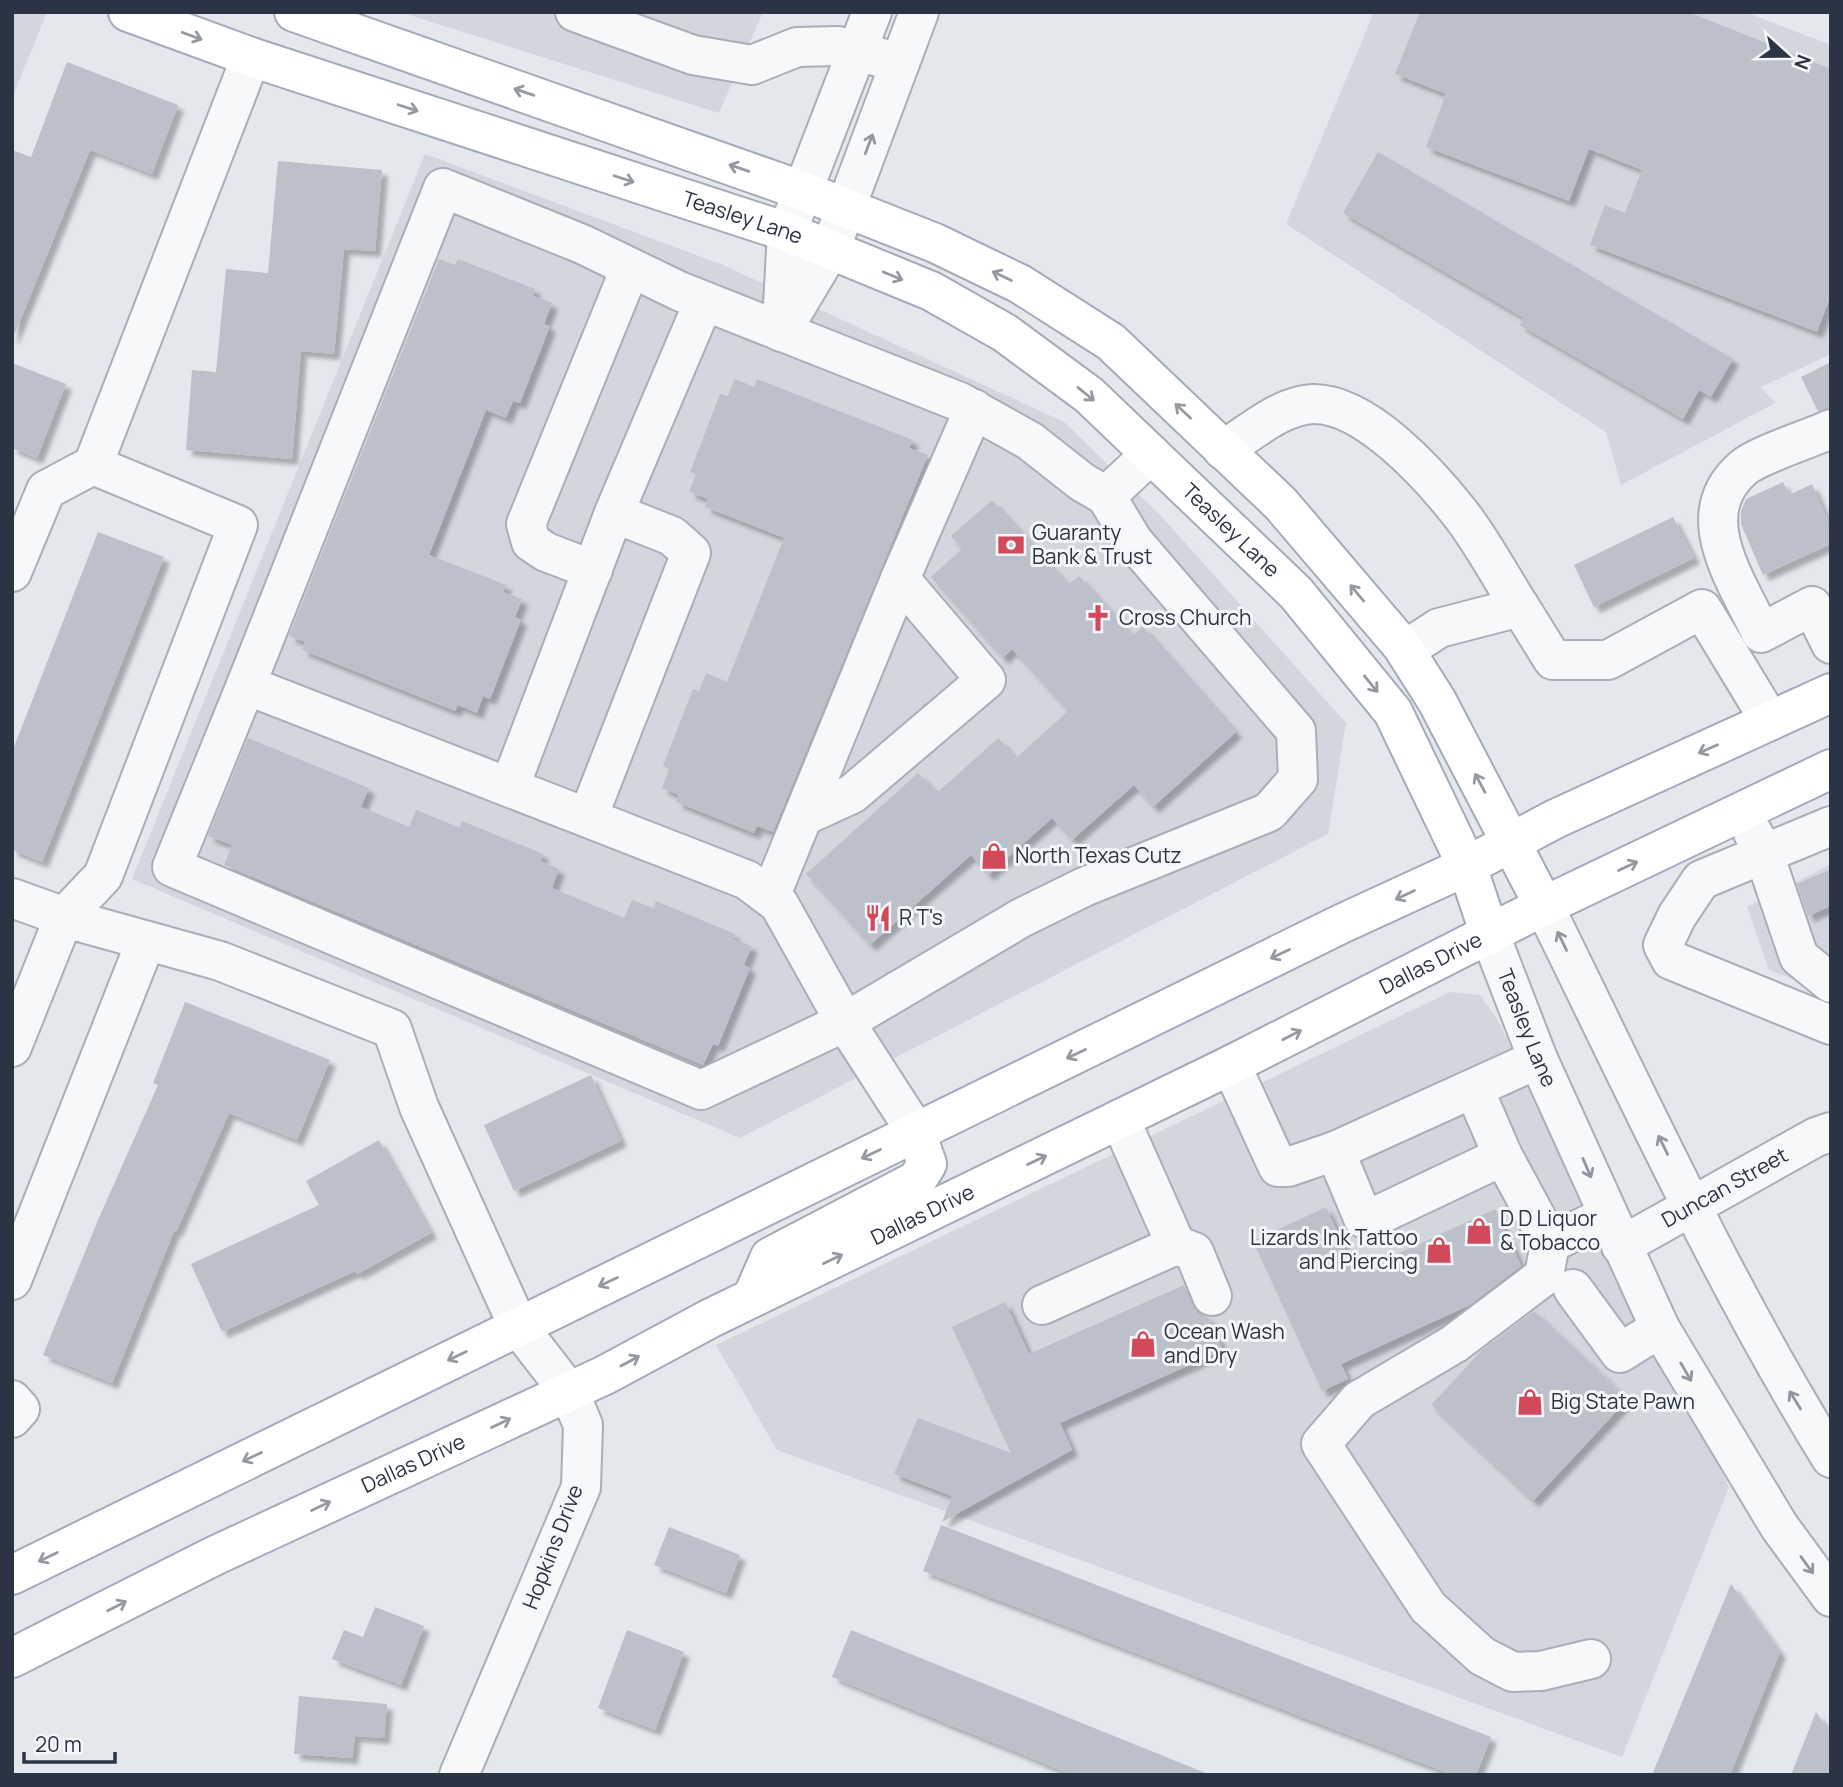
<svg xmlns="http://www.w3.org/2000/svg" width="1843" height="1787" font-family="Manrope,sans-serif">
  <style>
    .built { fill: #d2d6de }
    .building { fill: #bbc0ca; filter: url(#shadow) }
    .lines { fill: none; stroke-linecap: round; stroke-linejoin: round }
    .minor-casing { stroke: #a9aeb7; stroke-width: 42 }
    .major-casing { stroke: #a3abb8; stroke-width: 42 }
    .minor { stroke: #f7f8fa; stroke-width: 38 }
    .major { stroke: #fff; stroke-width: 38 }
    .oneway { stroke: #959aa2 }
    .oneway2 { stroke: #9196a0 }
    .labels { text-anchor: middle; stroke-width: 6; stroke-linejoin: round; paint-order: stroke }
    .street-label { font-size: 21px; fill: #2b3445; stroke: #f4f6f9 }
    .poi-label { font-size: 21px; fill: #2b3445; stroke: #f4f6f9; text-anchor: start }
  </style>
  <defs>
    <filter id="shadow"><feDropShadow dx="6" dy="6" stdDeviation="2" flood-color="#0004"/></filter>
  </defs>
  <rect width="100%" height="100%" fill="#e4e7ec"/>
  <path class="built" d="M12,12h35l-35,86z
    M400,12h363l-44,101z
    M1374,12h371l86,33v309l-70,33 14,16 -154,82 -15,-53 -320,-208z
    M425,154l298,111 341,157 98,95 184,206 -18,111 -588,304 -608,-259z
    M1831,864v130l-62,-24 -22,-63z
    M1450,992l30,3 17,24 232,468 -107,270 -845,-307 -61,-105z"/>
  <path class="building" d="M1420,12h268l143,57v226l-14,37 -227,-87 15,-40 20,8 17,-43 -53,-21 -20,52 -143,-54 20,-53 -51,-20z
    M67,62l111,43 -26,69 -62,-24 -78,190v-190l19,7z
    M1378,152l355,207 -22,38 -12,-7 -16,29 -163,-94 4,-7 -181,-105z
    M278,161l104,9 -7,81 -31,-2 -10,105 -33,-3 -9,108 -106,-9 6,-80 24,2 10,-103 42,4z
    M439,259l16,6 3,-6 77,30 -2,7 19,7 -8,21 6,2 -30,77 -7,-2 -7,17 -20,-8 -57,145 77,30 -3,7 19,7 -7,18 6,3 -31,79 -7,-3 -6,17 -19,-8 -3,6 -153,-61 3,-8 -16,-6z
    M1831,362v46l-13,3 -17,-34z
    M12,363l54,21 -29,74 -25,-10z
    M735,379l19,8 3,-8 156,61 -4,8 19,7 -155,377 -16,-6 -3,7 -78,-31 3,-7 -17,-7 7,-19 -6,-3 30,-77 6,2 7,-18 21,9 57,-144 -79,-31 3,-8 -19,-7 7,-18 -6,-2 30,-78 8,2z
    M1783,482l6,13 23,-11 19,44v16l-68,31 -22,-51v-13l5,-12z
    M992,500l76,85 11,-9 53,60 11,-9 93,105 -83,75 -19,-22 -62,55 -20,-22 -64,57 -17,-20 -101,90 -64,-71 112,-101 19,20 61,-55 18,20 52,-47 -56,-62 -9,9 -72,-81 31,-28 -11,-13z
    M1673,517l21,41 -100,49 -20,-42z
    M98,532l66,25 -122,305 -30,-12v-98z
    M248,738l121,50 -8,19 48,20 7,-17 44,18 2,-7 81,33 -3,7 19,8 -7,19 72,30 8,-18 21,8 3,-7 79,33 -2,5 19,7 -8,19 6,3 -32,78 -5,-2 -10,21 -479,-200 8,-20 -24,-9z
    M1831,869v37l-23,10 -11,-32z
    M185,1002l145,58 -33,80 -68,-27 -53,119 -1,-3 -63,154 -69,-28 55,-135 60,-135 -5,-2z
    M591,1075l30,66 -107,50 -30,-66z
    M379,1140l52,93 -74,41 -2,-3 -133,61 -31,-68 128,-59 -13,-24z
    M1326,1207l30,66 139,-64 26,57 -51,39 -129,59 7,15 -26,12 -69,-150z
    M1184,1285l14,28 11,5 14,32 -163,73 12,27 -130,72 10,-26 -58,-22 24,-56 93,35 -59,-126 53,-25 24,52z
    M1534,1311l94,88 -95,102 -102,-96 51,-55z
    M941,1525l550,212 -15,38h-23l-530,-204z
    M669,1527l71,28 -14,38 -72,-28z
    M1731,1584l49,68 -50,123h-78z
    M375,1607l49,19 -23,59 -69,-26 12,-29 19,7z
    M627,1630l57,22 -29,78 -57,-22z
    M851,1630l357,144v1h-136l-50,-21 -190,-77z
    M299,1696l88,8 -3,34 -29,-2 -3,22 -58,-4z
    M1816,1712l15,22v41h-40z"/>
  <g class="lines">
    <defs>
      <g id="minor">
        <path d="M575,12l118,43 59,10 45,-18 41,-1 62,17"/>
        <path d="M782,323l5,-91 85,-220"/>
        <path d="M781,332l49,-82 89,-238"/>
        <path d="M1831,429c-22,10 -73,26 -88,39 -55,48 -5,114 18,165l51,-27 19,38"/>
        <path d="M1223,450c26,-16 58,-45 90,-46 52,-1 116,70 146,108 23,29 41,64 61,95"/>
        <path d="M614,513l90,-212"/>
        <path d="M593,570l-47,-18 -15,-10 -5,-18 104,-255"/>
        <path d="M12,572l34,-82 47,-25 158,-408"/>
        <path d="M1405,650l34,-22 81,-21 33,53h55l94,-51 68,112"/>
        <path d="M246,685l501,195 32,24 66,118 -144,68 -529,-223z"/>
        <path d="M246,685l197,-497 139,56 97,47 281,111 70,39 52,41 24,14 45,-42"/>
        <path d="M510,786l104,-273 58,23 19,17 -103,264"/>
        <path d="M804,816l48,-22 134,-114 -86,-101"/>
        <path d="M1831,826l-130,54 -24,36 -14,29 8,15 160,65"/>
        <path d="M1753,833l11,21 35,103 32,26"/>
        <path d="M770,897l130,-318 74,-170"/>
        <path d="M12,898l64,23 144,40 172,68 27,78 99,219 51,66 14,33 -2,62 -122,288"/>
        <path d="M1544,906c92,186 178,376 287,552"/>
        <path id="s1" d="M1490,935l48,124 122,269 119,198 52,71"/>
        <path d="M12,1047l52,-130 39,-41 135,-351 -145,-60"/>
        <path d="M1231,1065l47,102h10l47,-16 28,67 5,2 135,-64 47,87 57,-27"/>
        <path d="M1474,1089l29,67"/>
        <path d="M916,1132l-71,-110 176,-104 63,-31 185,-75 29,-33 -2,-48 -163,-190 -27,-45"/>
        <path d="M1335,1151l203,-92"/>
        <path d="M1550,1243l-6,33 -90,68 -95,56 -38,44 107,163 54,49 31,16 28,-1 50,-12"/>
        <path d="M1176,1245l18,7 18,44"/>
        <path id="s2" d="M1621,1246l195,-109 15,-5"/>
        <path d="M12,1280l134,-339"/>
        <path d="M1573,1289l47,64 40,-25"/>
        <path d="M1042,1305l134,-60 -56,-126"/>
        <path d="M12,1400l8,9 -8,9"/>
      </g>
      <g id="major">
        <path id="s3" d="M128,12l123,45 536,175 144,59 74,42 84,62 207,198 97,119 74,154 23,69"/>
        <path d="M294,12l509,179 132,52 85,41 91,58 170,162 121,142 35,55 107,205"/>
        <path d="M752,1298l18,-41 147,-77 10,-16 -11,-32"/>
        <path d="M12,1575l1329,-651 126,-58 88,-47 276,-126"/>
        <path id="s4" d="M12,1658l202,-102 391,-181 104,-56 522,-254 313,-159 287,-137"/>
      </g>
    </defs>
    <use href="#minor" class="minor-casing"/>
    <use href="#major" class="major-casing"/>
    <use href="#minor" class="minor"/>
    <use href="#major" class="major"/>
  </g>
  <defs><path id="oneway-shaft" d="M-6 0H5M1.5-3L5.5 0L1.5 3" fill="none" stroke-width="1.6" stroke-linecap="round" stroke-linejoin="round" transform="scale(1.75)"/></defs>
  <g class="oneway">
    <use href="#oneway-shaft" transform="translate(192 36) rotate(20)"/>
    <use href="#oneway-shaft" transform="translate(524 92) rotate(-161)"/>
    <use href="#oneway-shaft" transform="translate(408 108) rotate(18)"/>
    <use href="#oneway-shaft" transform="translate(739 168) rotate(-161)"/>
    <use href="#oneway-shaft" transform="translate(624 179) rotate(18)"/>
    <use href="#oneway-shaft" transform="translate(893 276) rotate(22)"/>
    <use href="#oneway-shaft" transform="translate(1002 276) rotate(-154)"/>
    <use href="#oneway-shaft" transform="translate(1086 394) rotate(39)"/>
    <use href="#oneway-shaft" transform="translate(1183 411) rotate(-137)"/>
    <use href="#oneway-shaft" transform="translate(1357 593) rotate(-130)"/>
    <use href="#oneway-shaft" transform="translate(1371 684) rotate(51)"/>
    <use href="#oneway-shaft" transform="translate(1708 749) rotate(156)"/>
    <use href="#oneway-shaft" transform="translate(1480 783) rotate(-118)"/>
    <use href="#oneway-shaft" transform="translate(1628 866) rotate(-25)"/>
    <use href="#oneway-shaft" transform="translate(1405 895) rotate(155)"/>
    <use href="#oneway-shaft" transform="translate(1280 954) rotate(154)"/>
    <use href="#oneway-shaft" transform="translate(1292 1035) rotate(-27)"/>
    <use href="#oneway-shaft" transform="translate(1076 1054) rotate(154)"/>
    <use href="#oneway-shaft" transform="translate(871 1154) rotate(154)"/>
    <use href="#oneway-shaft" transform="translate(1037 1160) rotate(-26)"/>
    <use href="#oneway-shaft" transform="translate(833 1259) rotate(-26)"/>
    <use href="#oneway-shaft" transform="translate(608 1282) rotate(154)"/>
    <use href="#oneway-shaft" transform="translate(457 1356) rotate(154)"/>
    <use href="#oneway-shaft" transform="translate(630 1361) rotate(-28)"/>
    <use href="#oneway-shaft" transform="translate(501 1423) rotate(-25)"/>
    <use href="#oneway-shaft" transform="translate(252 1457) rotate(154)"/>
    <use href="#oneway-shaft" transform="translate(321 1506) rotate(-25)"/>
    <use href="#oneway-shaft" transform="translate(48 1557) rotate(154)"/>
    <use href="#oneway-shaft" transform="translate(117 1606) rotate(-27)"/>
  </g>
  <g class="oneway2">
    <use href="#oneway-shaft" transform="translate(869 144) rotate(-69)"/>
    <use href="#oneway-shaft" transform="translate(1562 941) rotate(-116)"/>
    <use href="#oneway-shaft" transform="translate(1663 1145) rotate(-116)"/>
    <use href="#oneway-shaft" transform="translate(1587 1168) rotate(67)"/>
    <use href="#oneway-shaft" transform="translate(1686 1372) rotate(60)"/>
    <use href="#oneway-shaft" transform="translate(1795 1400) rotate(-122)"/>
    <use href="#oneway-shaft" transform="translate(1807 1565) rotate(54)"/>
  </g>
  <defs>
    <symbol id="bank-bare" viewBox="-9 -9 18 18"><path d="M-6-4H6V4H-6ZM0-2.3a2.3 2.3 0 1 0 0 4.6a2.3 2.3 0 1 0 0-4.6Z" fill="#d1495b" stroke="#f4f6f9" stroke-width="2.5" paint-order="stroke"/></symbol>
    <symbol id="church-bare" viewBox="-9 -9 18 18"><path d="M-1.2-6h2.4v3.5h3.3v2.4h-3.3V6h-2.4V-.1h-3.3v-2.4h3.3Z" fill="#d1495b" stroke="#f4f6f9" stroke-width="2.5" paint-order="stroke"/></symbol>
    <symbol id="shop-bare" viewBox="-9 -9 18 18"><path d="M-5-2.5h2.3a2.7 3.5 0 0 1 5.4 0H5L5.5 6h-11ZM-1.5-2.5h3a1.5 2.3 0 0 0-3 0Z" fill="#d1495b" stroke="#f4f6f9" stroke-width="2.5" paint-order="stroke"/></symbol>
    <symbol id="restaurant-bare" viewBox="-9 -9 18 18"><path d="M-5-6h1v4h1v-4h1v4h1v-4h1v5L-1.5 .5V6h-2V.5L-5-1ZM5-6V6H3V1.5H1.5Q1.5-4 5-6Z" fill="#d1495b" stroke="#f4f6f9" stroke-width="2.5" paint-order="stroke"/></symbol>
  </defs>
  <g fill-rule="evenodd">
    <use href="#bank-bare" x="992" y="526" width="38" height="38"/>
    <use href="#church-bare" x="1079" y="599" width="38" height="38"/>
    <use href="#shop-bare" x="975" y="837" width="38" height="38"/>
    <use href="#restaurant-bare" x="859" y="899" width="38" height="38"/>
    <use href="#shop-bare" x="1460" y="1212" width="38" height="38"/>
    <use href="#shop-bare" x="1420" y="1231" width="38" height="38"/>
    <use href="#shop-bare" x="1124" y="1325" width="38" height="38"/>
    <use href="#shop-bare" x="1511" y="1383" width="38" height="38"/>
  </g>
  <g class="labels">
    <g class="street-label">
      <text dy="7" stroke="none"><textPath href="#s3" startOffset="648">Teasley Lane</textPath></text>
      <text dy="7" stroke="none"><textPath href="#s3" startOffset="1236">Teasley Lane</textPath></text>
      <text dy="7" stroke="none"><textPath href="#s4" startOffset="1580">Dallas Drive</textPath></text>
      <text dy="7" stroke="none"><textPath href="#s1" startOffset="100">Teasley Lane</textPath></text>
      <text dy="7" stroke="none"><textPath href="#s2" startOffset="119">Duncan Street</textPath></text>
      <text dy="7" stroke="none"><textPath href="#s4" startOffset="1013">Dallas Drive</textPath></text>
      <text dy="7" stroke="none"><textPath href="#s4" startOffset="446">Dallas Drive</textPath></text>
      <text transform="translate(553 1547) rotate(-69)" y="7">Hopkins Drive</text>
    </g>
    <g class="poi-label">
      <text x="1032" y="540">Guaranty<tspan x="1032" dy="24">Bank &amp; Trust</tspan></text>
      <text x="1119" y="625">Cross Church</text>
      <text x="1015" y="863">North Texas Cutz</text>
      <text x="899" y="925">R T's</text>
      <text x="1500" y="1226">D D Liquor<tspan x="1500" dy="24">&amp; Tobacco</tspan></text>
      <text x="1418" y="1245" text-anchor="end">Lizards Ink Tattoo<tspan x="1418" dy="24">and Piercing</tspan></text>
      <text x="1164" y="1339">Ocean Wash<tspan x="1164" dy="24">and Dry</tspan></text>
      <text x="1551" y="1409">Big State Pawn</text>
    </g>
  </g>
  <rect width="1843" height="1787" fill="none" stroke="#2b3445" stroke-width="28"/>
  <g transform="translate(1787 56) rotate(111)" stroke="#f4f6f9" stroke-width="5" paint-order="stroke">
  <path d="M0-5L12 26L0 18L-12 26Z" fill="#2b3445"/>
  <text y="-10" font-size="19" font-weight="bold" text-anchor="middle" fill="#2b3445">N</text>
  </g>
  <path d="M24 1752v10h91v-10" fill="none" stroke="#2b3445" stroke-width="3.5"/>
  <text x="35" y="1752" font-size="21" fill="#2b3445" stroke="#f4f6f9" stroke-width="5" paint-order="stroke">20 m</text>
</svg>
